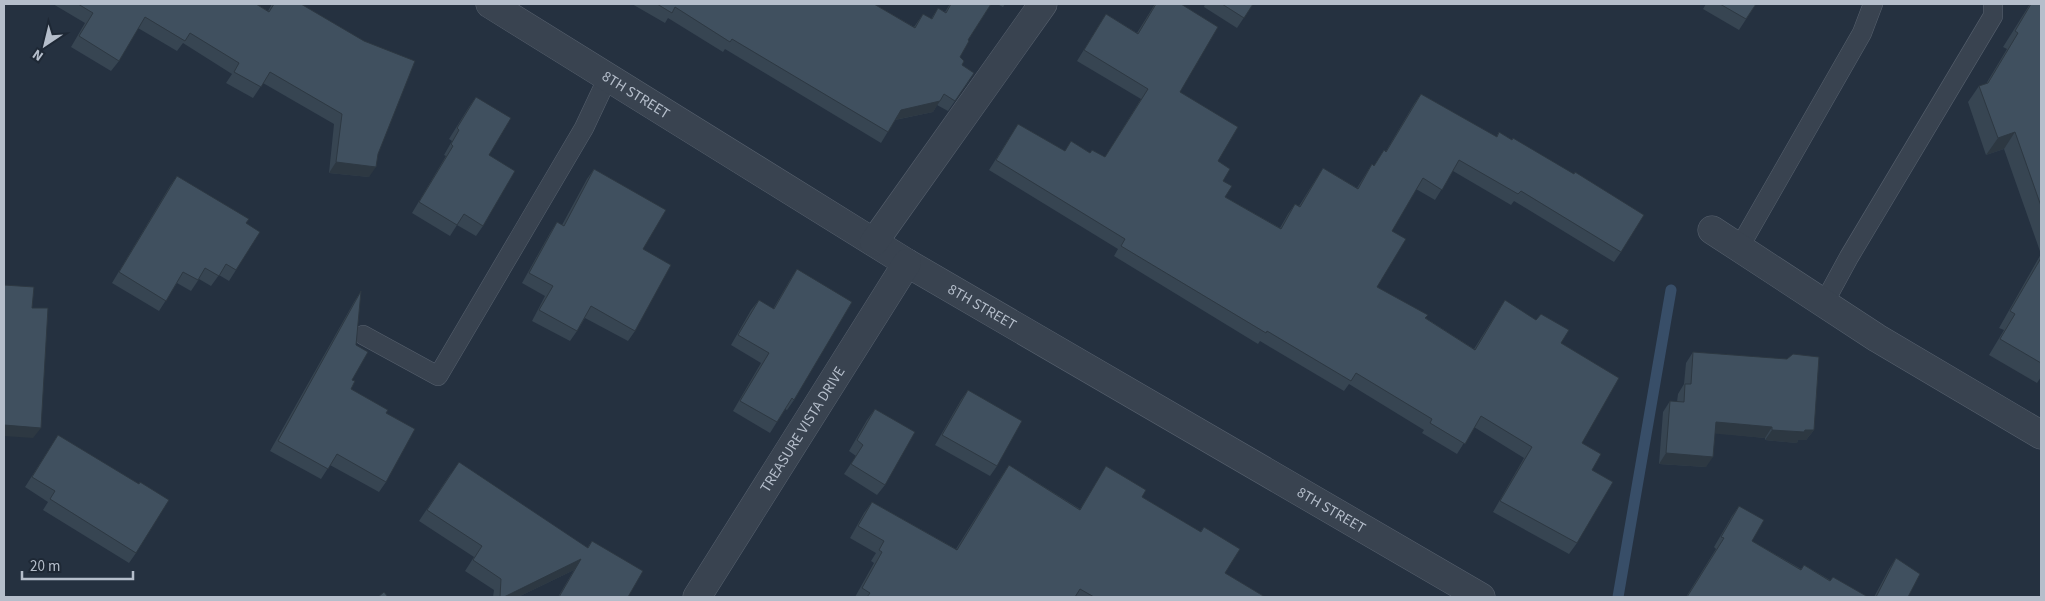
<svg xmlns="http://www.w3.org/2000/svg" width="2045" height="601" font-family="'Source Sans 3',sans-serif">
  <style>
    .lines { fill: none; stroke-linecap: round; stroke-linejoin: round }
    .stream { stroke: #384e68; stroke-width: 11 }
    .service-casing { stroke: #57616e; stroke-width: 20 }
    .minor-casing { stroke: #57616e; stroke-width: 29 }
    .service { stroke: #394350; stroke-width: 19 }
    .minor { stroke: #394350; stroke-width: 28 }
    .wall { fill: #374552 }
    .shaded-wall { fill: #2d3842 }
    .building { fill: #40505f; stroke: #2d3842 }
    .labels { text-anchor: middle; stroke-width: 4; stroke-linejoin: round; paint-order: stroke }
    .street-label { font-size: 15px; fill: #b5becb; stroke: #1e2835 }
  </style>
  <rect width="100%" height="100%" fill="#253140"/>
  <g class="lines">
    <path class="stream" d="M1618,597l53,-307"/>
    <defs>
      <path id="service" d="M1739,248l123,-215 11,-29
        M1824,303l25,-46 144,-241v-12
        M363,335l75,41 146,-248 24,-51"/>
      <g id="minor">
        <path id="s1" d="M490,4l417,259 574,334"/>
        <path d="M1712,230l165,108 164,97"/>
        <path d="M874,242l169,-238"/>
        <path id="s2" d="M697,597l210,-334"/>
      </g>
    </defs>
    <use href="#service" class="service-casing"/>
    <use href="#minor" class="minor-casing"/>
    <use href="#service" class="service"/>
    <use href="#minor" class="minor"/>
  </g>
  <path class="wall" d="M53,4h203l12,7 4,-7h29l77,150 -9,23 -40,-4 5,-49 -71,-41 -10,15 -27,-15 6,-9 -49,-31 -6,8 -39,-23 -19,33 -8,10 -40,-24 14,-24z
    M632,4h242l40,23 9,-13 8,5 7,-11 7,4 5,-8h41l-23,36 -8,17 2,8 7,16 -21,30 -11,-6 -4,7 -38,8 -14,23 -156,-94 -2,3 -55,-34 -3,5z
    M997,4h8l-2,3z
    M1155,4h26l-1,88 38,69 5,20 2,16 55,31 8,-14 7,-10 4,2 17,-27 7,-11 34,20 15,-24 2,2 10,-16 2,1 28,-47 7,-10 75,43 3,-5 13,8 1,-2 108,114 -7,10 -100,-61 -3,4 -58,-34 -18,29 -19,-11 -24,42 -15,56 97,62 24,-38 7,-11 56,43 21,100 10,27 -15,73 -8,11 -76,-42 31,-54 -50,-31 -17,27 -35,-21 2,-3 -75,-46 -5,7 -84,-50 -2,3 -144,-88 4,-7 -129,-79 29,-46 47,27 6,-10 19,12 15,4 36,-58 -64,-38 22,-36 7,-11 31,19z
    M1205,4h48l-16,24 -33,-21z
    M1706,4h50l-17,26 -36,-21z
    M2030,4h11v373l-4,6 -48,-28 15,-25 -5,-2 42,-74 -37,-105 -18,6 -18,-53 11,-16 7,-2 21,-35 -4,-2z
    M476,97l13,58 -6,71 -7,10 -19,-11 -7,11 -38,-23 34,-57 -2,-1 8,-14 -3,-2 20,-32z
    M594,169l49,80 -8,82 -7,10 -43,-23 -8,13 -7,10 -38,-20 13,-25 -23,-13 28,-50 7,-11 5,3 25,-46z
    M177,176l69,47 -10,47 -7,11 -10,-6 -8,11 -12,-7 -8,12 -14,-8 -18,28 -47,-28 58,-97z
    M797,269l-3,131 -7,10 -2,-1 -15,24 -37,-22 28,-48 -30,-18 20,-35 8,-10 14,9 17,-29z
    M361,291l-9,89 -1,9 35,24v69l-7,10 -49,-27 -9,14 -51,-28 84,-149z
    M1693,352l121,78 -8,10h-8l-1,3 -32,-3v-2l-50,-5 -9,34 -47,-3 4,-52 7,-11 7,1 1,-8 6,-10 2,-21z
    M968,390l29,76 -7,10 -55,-31 26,-45z
    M875,409l10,76 -8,10 -33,-21 12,-18 -7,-5 18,-31z
    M58,435l78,118 -7,10 -86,-53 5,-8 -23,-15z
    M1009,465l71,44 19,-31 7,-12 36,31 58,35 4,-5 21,46 40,24h-410l19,-34 -3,-2 5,-8 -26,-15 14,-25 8,-11 84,47 45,-72z
    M451,473l136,75 5,-7 36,56h-70l16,-27 -56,27h-25l1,-7 -29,-19 9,-14 -55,-36z
    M1739,506l13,35 49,28 3,-4 26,15 38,17h-182l30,-48 -2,-2 18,-31z
    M1896,558l12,39h-34l15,-28z"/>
  <path class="shaded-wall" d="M940,101l-7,11 -39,8 7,-10z
    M2015,132l-11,17 -18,6 12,-17z
    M336,162l40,5 -7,10 -40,-4z
    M1716,422l56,5 -7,11 -57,-5z
    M4,425l37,3 -8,10 -29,-2z
    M1772,430h42l-8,10h-8l-1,3 -32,-3z
    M1666,453l47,4 -7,10 -47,-3z
    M581,559l-7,11 -56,27h-14z"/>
  <path class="building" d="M78,4h178l13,8 5,-8h27l63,37 51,20 -37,93 -2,13 -40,-5 6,-48 -72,-42 -9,15 -27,-15 5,-9 -49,-30 -5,8 -40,-24 -26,44 -40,-25 14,-23z
    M657,4h217l41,24 8,-14 9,5 6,-11 8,5 5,-9h40l-23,36 1,1 -9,16 4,4 -2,4 12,8 -19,28 -11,-7 -4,7 -39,9 -13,22 -156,-93 -2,3 -55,-35 -3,6z
    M1156,4h25l37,23 -38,65 58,35 -20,34 12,8 -7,12 9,5 -7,11 56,32 14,-25 5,3 23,-39 35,21 14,-25 2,2 10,-16 2,2 35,-58 76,43 2,-5 13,8 1,-2 61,36 1,-2 69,43 -23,37 -100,-61 -3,3 -59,-34 -17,30 -19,-12 -31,53 14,8 -29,48 51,28 -3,3 50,32 30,-50 31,20 5,-6 28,16 -8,13 58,35 -37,65 19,11 -9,16 21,12 -36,61 -77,-42 32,-54 -51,-31 -16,28 -35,-21 2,-4 -76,-46 -5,8 -84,-50 -1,2 -145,-87 4,-7 -129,-79 22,-36 47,27 6,-10 19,12 2,-3 13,7 43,-68 -64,-39 22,-36 32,20z
    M1222,4h31l-9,14z
    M1720,4h36l-10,15z
    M2031,4h10v202l-26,-74 -17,6 -19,-52 9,-3 30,-50 -3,-2z
    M476,97l35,21 -22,37 26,16 -32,55 -19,-12 -7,11 -38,-23 34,-56 -2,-2 8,-14 -2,-2z
    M594,169l72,41 -23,39 28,16 -36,66 -44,-25 -14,25 -38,-21 14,-24 -24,-13 28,-51 7,4z
    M177,176l72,43 -3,4 14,9 -24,38 -10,-6 -7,12 -14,-8 -7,12 -15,-8 -17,29 -47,-29z
    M2041,258v105l-41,-24 15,-25 -5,-3z
    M797,269l55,33 -58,98 -2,-2 -15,24 -37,-21 29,-48 -31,-18 21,-35 15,9z
    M4,285l30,2 -2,21h16l-7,120 -37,-3z
    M361,291l-5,54 12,7 -16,28 3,1 -4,8 37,21 -2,3 29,16 -29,53 -49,-28 -9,15 -50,-28z
    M1693,352l94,7 6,-5 26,3 -5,73h-9l-1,2 -32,-2v-3l-56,-5 -3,35 -47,-4 4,-52 14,1 1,-18h6z
    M968,390l54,31 -25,45 -55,-31z
    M875,409l40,23 -30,53 -34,-21 12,-19 -6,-5z
    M58,435l81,49 1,-2 29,18 -33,53 -86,-54 5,-8 -23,-14z
    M459,462l129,86 4,-7 51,30 -15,26h-69l22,-38 -77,38h-4l1,-18 -28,-19 9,-14 -55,-36z
    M1009,465l71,45 26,-44 40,24 -4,7 59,35 3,-5 36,22 -15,24 40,24h-171l-14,-8 -5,8h-208l3,-4 -8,-5 20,-36 -3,-2 5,-9 -26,-15 14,-24 85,48z
    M1739,506l25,14 -12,21 49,29 3,-5 26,16 3,-4 35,20h-181l37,-59 -3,-1z
    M1896,558l24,16 -12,23h-32z
    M384,592l4,5h-10z"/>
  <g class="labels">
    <g class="street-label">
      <text dy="5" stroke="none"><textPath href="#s1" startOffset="172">8TH STREET</textPath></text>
      <text dy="5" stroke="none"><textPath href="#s1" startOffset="578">8TH STREET</textPath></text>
      <text dy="5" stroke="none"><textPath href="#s2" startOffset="198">TREASURE VISTA DRIVE</textPath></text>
      <text dy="5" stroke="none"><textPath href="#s1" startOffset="982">8TH STREET</textPath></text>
    </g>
  </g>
  <rect width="2045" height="601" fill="none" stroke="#b5becb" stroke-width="10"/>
  <g transform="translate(45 45) rotate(215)" stroke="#1e2835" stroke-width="4" paint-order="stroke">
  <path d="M0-4L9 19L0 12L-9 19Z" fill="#b5becb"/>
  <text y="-8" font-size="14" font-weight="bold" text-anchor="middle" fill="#b5becb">N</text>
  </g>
  <path d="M22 571v8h111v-8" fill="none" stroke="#b5becb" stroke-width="2.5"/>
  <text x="30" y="571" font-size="15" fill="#b5becb" stroke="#1e2835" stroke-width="4" paint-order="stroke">20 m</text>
</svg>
